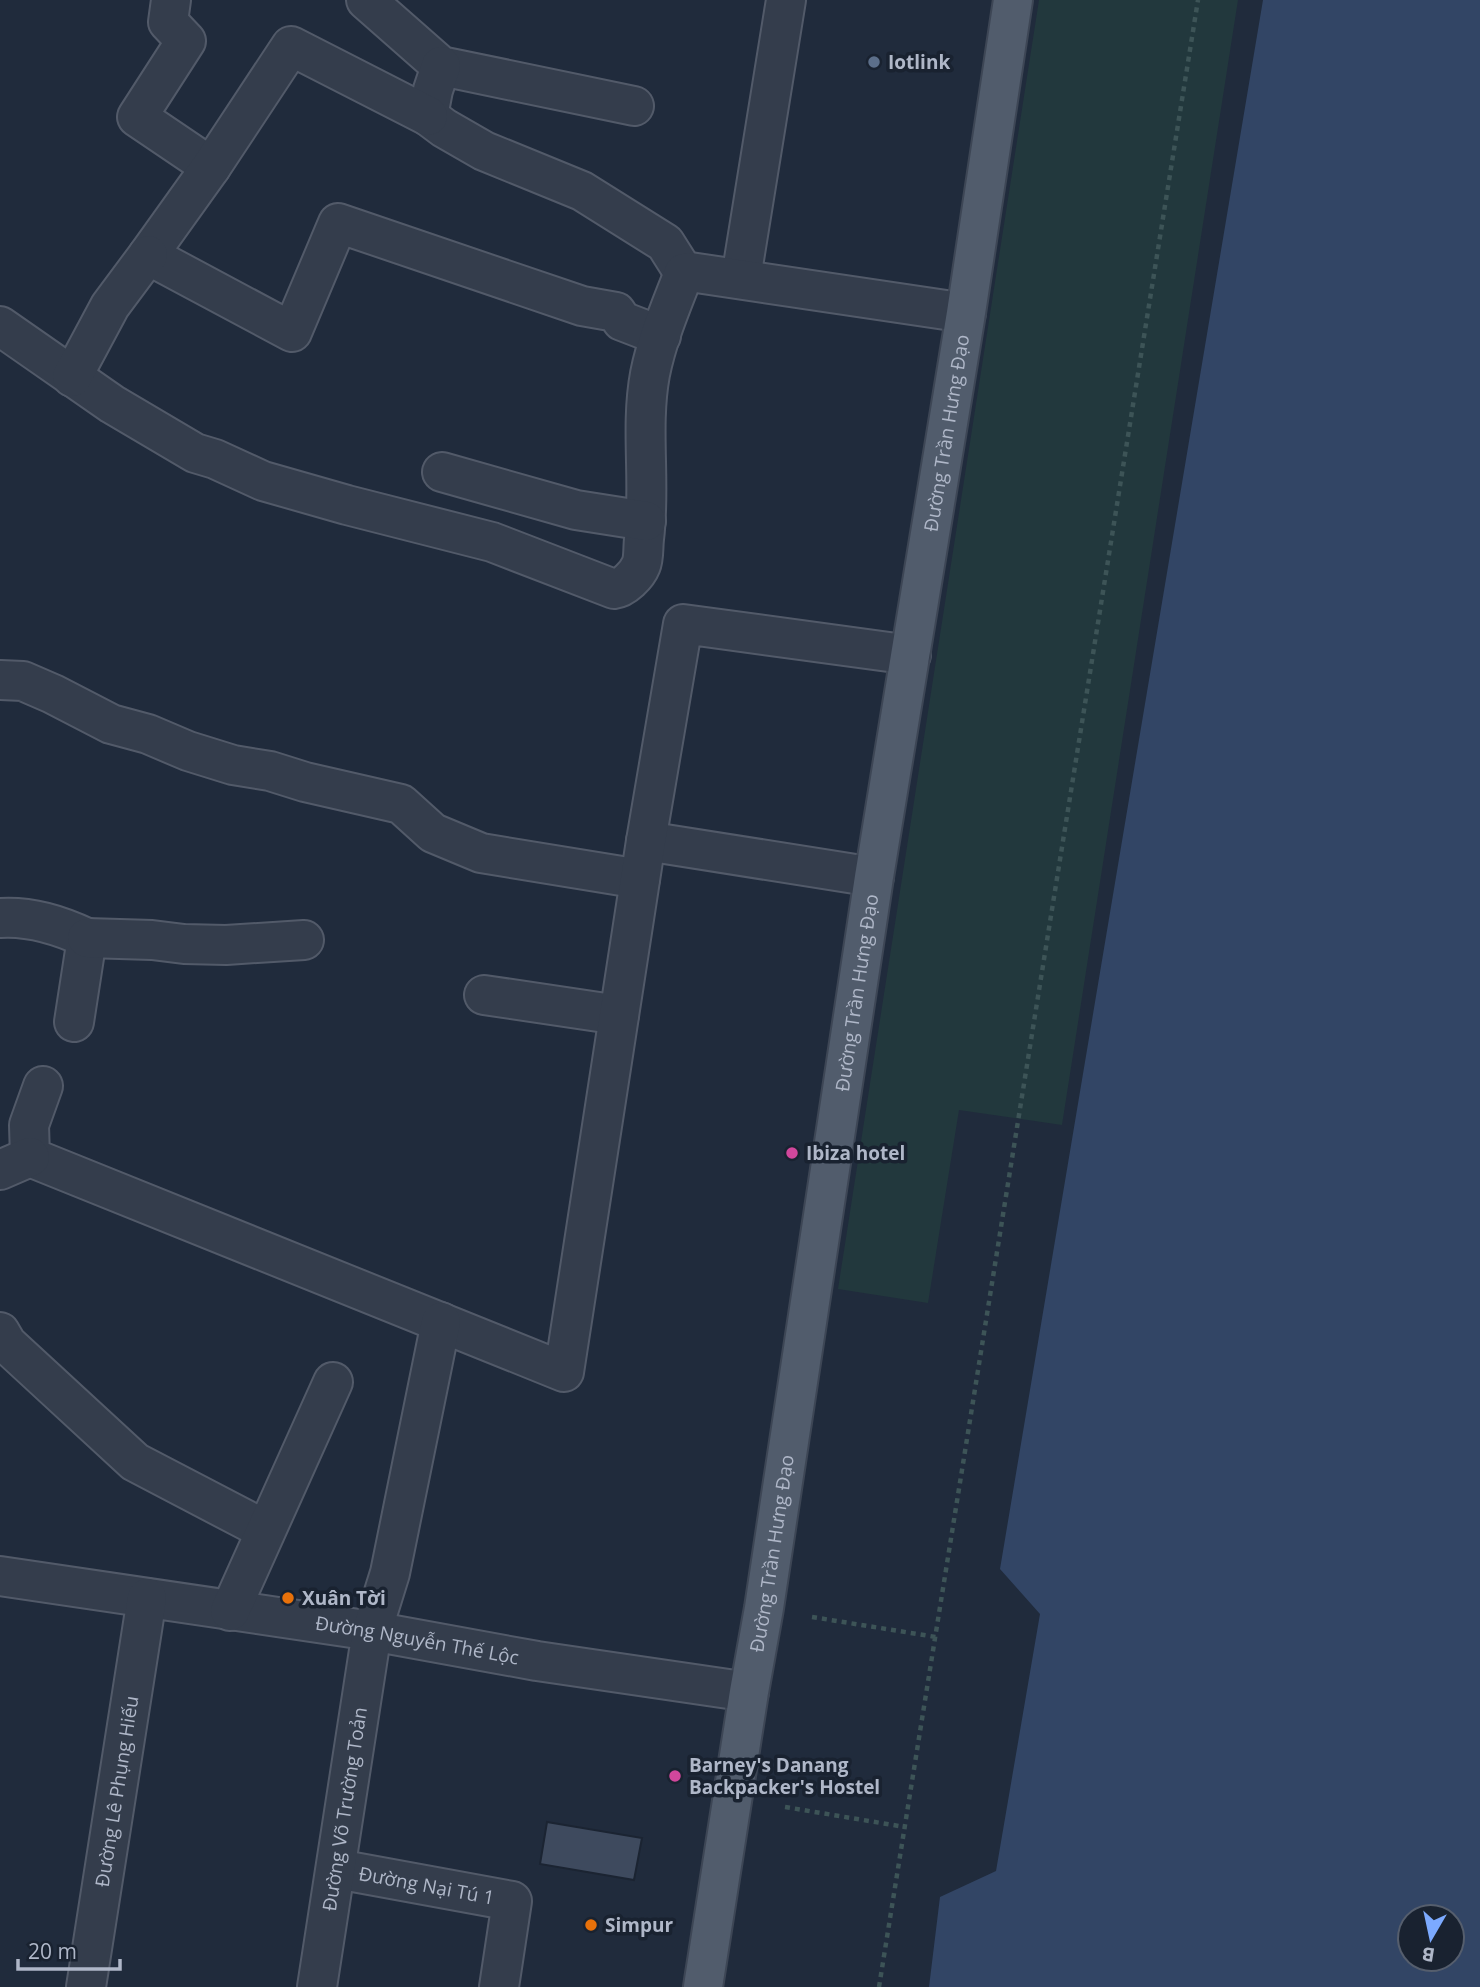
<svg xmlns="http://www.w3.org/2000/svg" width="1480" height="1987" font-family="'Open Sans',sans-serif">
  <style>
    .green { fill: #22383d }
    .water { fill: #324565; fill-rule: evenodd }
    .building { fill: #3e4a5e; stroke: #1b2432; stroke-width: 2 }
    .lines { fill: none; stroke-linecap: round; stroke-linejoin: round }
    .minor-casing { stroke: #525a69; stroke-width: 42 }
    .major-casing { stroke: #3d4655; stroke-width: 42 }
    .path { stroke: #3d5457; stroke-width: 4.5; stroke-dasharray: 5 5; stroke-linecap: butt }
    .minor { stroke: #343d4c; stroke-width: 38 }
    .major { stroke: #515c6c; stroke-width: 38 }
    .service-dot { fill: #5c6f8a; stroke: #192230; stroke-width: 2.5 }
    .hotel-dot { fill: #d1479c; stroke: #192230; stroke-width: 2.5 }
    .food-dot { fill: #e8710a; stroke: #192230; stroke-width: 2.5 }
    .labels { text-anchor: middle; stroke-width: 7; stroke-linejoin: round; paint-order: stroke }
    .poi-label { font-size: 19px; font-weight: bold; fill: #afb7c8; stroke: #192230; text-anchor: start }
    .street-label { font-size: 19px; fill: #afb7c8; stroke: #192230 }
  </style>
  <rect width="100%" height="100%" fill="#202b3c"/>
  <path class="green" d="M1039,0h199l-176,1125 -103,-15 -31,193 -90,-14z"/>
  <path class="water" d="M1263,0h217v1987h-551l11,-90 56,-26 44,-257 -40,-45zM1410,1917h42v42h-42z"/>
  <path class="building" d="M547,1822l95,16 -8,42 -94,-16z"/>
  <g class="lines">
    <defs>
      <g id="minor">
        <path d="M171,0l-3,22 18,19 -49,76 74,50"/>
        <path d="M366,0l75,66 193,40"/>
        <path d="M441,66l-8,24 -5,26 16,12 40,23 98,40 83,52 19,30"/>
        <path d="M428,116l-137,-70 -80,121 -63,88 144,77 46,-109 244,83 34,6 6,9 39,15"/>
        <path d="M741,278l45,-278"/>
        <path d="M0,326l112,78 83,49 20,6 48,22 84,24 145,37 122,47c10,-1 23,-14 27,-24 3,-7 2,-18 3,-26 7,-55 -4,-111 6,-165 7,-35 21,-68 34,-101l6,-1 276,41"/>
        <path d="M72,377l38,-71 38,-51"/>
        <path d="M442,472l134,38 70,11"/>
        <path d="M0,680l23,1 30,13 58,30 37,10 40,17 45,14 37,6 35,11 96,22 32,29 48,20 159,26"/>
        <path d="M646,841l228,36"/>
        <path d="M0,918c31,-2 59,7 87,20l-13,84"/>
        <path d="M87,938l65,2 32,4 42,1 78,-5"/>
        <path d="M484,995l135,20"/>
        <path d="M43,1086l-14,39 1,32 534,215 82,-531 37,-217 228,31"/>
        <path d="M0,1170l30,-13"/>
        <path d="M0,1332l7,12 128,118 130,68"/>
        <path id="s1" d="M0,1576l372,55 165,30 212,31"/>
        <path d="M230,1611l103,-229"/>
        <path id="s2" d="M337,1869l175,32 -13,86"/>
        <path id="s3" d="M86,1987l61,-389"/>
        <path id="s4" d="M317,1987l55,-356 18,-58 51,-251"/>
      </g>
      <g id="major">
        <path id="s5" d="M703,1987l46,-295 15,-84 110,-731 92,-564 47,-313"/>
      </g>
    </defs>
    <use href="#minor" class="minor-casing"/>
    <use href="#major" class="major-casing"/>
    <path class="path" d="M812,1617l124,20
      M785,1807l120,20
      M879,1987l319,-1987"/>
    <use href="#minor" class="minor"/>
    <use href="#major" class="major"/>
  </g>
  <circle class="service-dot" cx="874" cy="62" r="7"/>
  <g class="hotel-dot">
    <circle cx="792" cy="1153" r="7"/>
    <circle cx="675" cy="1776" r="7"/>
  </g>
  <g class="food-dot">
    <circle cx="288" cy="1598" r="7"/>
    <circle cx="591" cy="1925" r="7"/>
  </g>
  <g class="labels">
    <g class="poi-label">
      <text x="888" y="69">Iotlink</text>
      <text x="806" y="1160">Ibiza hotel</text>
      <text x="302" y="1605">Xuân Tời</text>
      <text x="689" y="1772">Barney's Danang<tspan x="689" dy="22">Backpacker's Hostel</tspan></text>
      <text x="605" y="1932">Simpur</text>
    </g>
    <g class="street-label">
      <text dy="7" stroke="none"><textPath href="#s5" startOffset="1573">Đường Trần Hưng Đạo</textPath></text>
      <text dy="7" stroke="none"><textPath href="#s5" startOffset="1006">Đường Trần Hưng Đạo</textPath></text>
      <text dy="7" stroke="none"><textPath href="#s5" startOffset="439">Đường Trần Hưng Đạo</textPath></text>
      <text dy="7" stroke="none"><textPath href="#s1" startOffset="422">Đường Nguyễn Thế Lộc</textPath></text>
      <text dy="7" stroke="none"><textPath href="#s3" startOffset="198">Đường Lê Phụng Hiếu</textPath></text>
      <text dy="7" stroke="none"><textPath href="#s4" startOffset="180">Đường Võ Trường Toản</textPath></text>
      <text dy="7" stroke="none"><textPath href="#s2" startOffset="91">Đường Nại Tú 1</textPath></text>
    </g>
  </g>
  <g transform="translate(1431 1938) rotate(189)"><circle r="33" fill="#192230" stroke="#555e6d" stroke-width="2"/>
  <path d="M0-5L12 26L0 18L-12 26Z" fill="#7caaff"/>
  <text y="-10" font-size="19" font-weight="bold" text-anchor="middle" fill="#afb7c8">B</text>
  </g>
  <path d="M18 1959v10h102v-10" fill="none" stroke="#afb7c8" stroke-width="3.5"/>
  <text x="28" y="1959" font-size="21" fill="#afb7c8" stroke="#192230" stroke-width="5" paint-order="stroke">20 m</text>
</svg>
